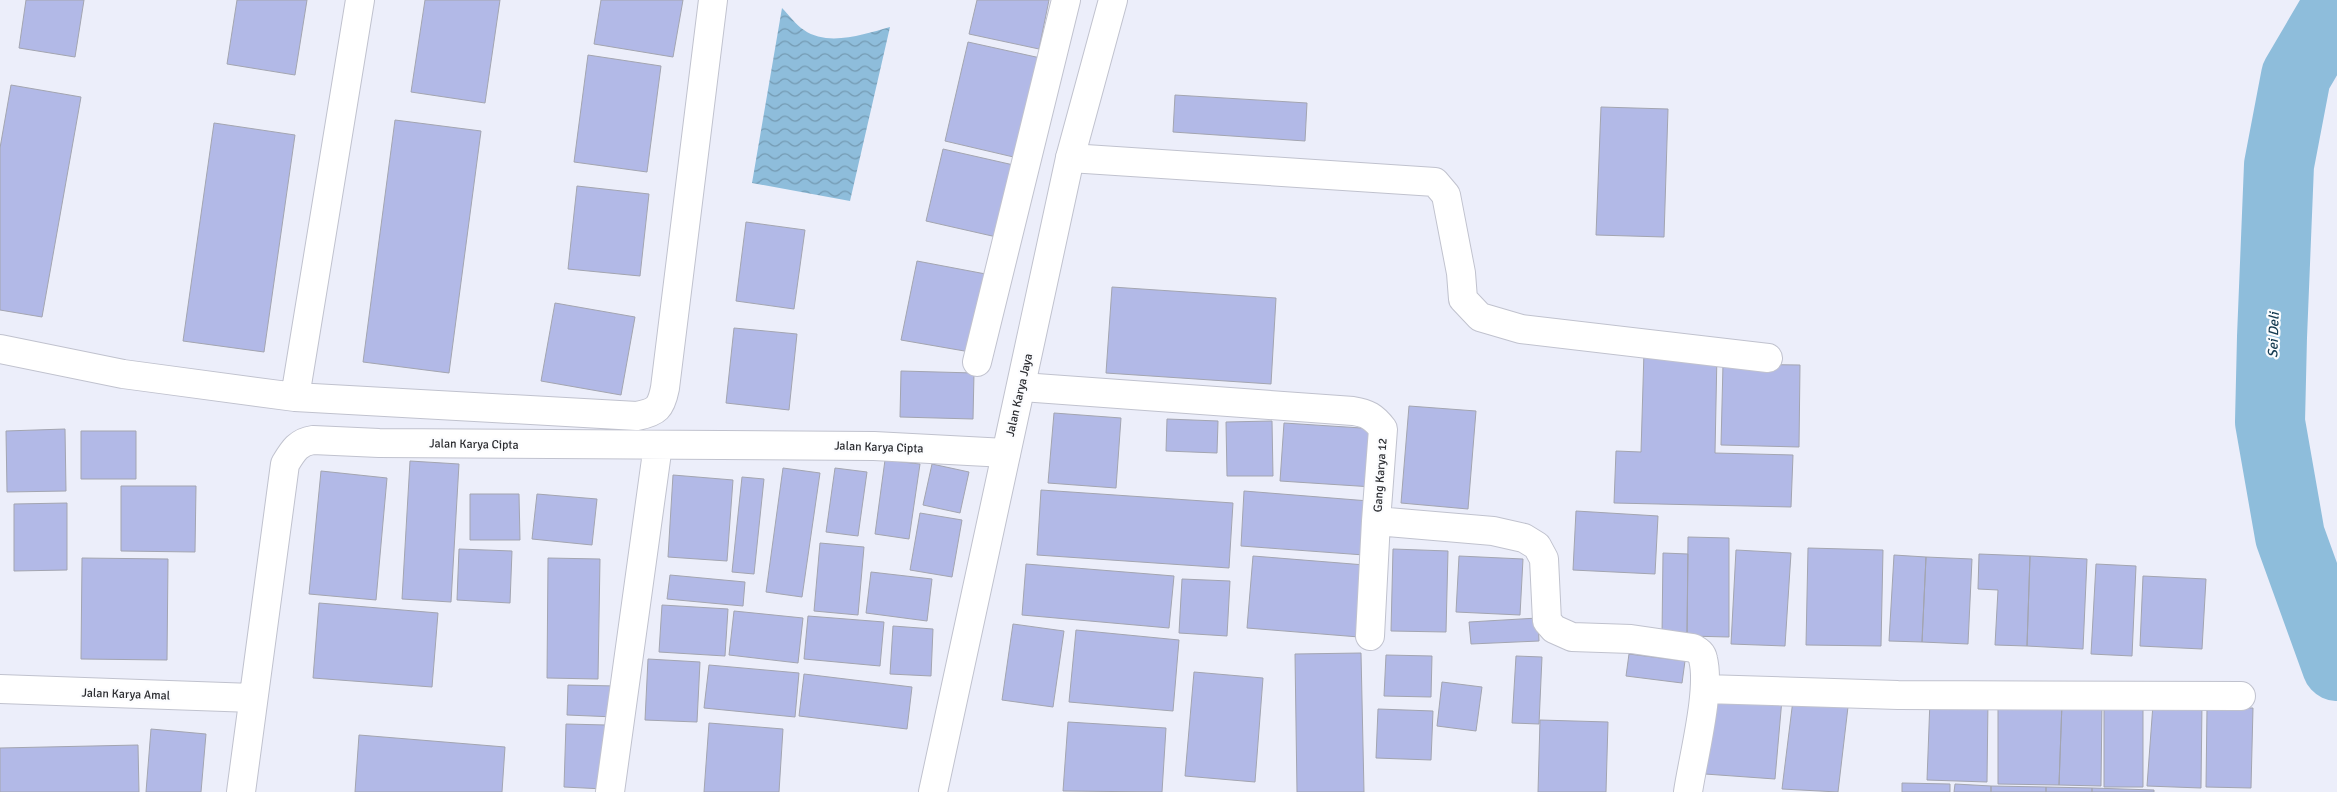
<svg xmlns="http://www.w3.org/2000/svg" width="2337" height="792" font-family="Signika,sans-serif">
  <style>
    .water { fill: url(#water-waves) }
    .lines { fill: none; stroke-linecap: round; stroke-linejoin: round }
    .river { stroke: #8ebddb; stroke-width: 70 }
    .building { fill: #b2b9e7; stroke: #a3a5b0 }
    .minor-casing { stroke: #c0c2ce; stroke-width: 30 }
    .secondary-casing { stroke: #c0c2ce; stroke-width: 30 }
    .minor { stroke: #fff; stroke-width: 28 }
    .secondary { stroke: #fff; stroke-width: 28 }
    .labels { text-anchor: middle; stroke-width: 4.5; stroke-linejoin: round; paint-order: stroke }
    .street-label { font-size: 12px; fill: #2b2c30; stroke: #fbfcfe }
    .water-label { font-size: 14px; font-style: italic; fill: #143a50; stroke: #fbfcfe }
  </style>
  <defs>
    <pattern id="water-waves" width="16" height="10" patternUnits="userSpaceOnUse" patternTransform="scale(1.25)"><rect width="16" height="10" fill="#8ebddb"/><path d="M0 5q4-4 8 0t8 0" fill="none" stroke="#749ab2"/></pattern>
  </defs>
  <rect width="100%" height="100%" fill="#eceefa"/>
  <path class="water" d="M782,8c7,7 14,17 22,22 24,17 61,4 86,-3l-40,174 -98,-18z"/>
  <g class="lines">
    <path class="river" d="M2337,6l-41,70 -17,89 -7,172 -2,85 20,114 47,130"/>
  </g>
  <path class="building" d="M26,0h58l-9,57 -56,-9z
    M237,0h70l-12,75 -68,-11z
    M425,0h75l-15,103 -74,-11z
    M601,0h82l-10,57 -79,-13z
    M977,0h72l-10,49 -70,-15z
    M968,42l77,17 -23,100 -77,-18z
    M588,55l73,11 -14,106 -73,-10z
    M11,85l70,12 -39,220 -42,-7v-162z
    M1175,95l132,8 -2,38 -132,-9z
    M1601,107l67,2 -4,128 -68,-2z
    M395,120l86,11 -32,242 -86,-11z
    M214,123l81,12 -31,217 -81,-11z
    M943,149l75,17 -17,72 -75,-17z
    M577,186l72,8 -9,82 -72,-7z
    M746,222l59,8 -11,79 -58,-8z
    M917,261l74,14 -15,78 -75,-13z
    M1112,287l164,11 -5,86 -165,-11z
    M555,303l80,14 -14,78 -80,-14z
    M734,328l63,6 -8,76 -63,-7z
    M1644,351l73,2 -2,100 78,2 -2,52 -177,-4 2,-52 25,1z
    M1723,364l77,1 -1,82 -78,-2z
    M901,371l73,2 -1,46 -73,-2z
    M1409,406l67,5 -8,98 -67,-6z
    M1054,413l67,5 -5,70 -68,-5z
    M1167,419l51,2 -1,32 -51,-2z
    M1272,421l1,55h-46l-1,-54z
    M1284,423l93,6 -4,58 -93,-6z
    M65,429l1,62 -59,1 -1,-61z
    M81,431h55v48h-55z
    M885,460l35,4 -11,75 -34,-5z
    M410,461l49,3 -8,138 -49,-3z
    M932,464l37,8 -9,41 -37,-8z
    M783,468l37,5 -18,124 -36,-5z
    M835,468l32,4 -9,64 -32,-4z
    M321,471l66,7 -11,122 -67,-6z
    M673,475l60,5 -6,81 -59,-4z
    M742,477l22,2 -10,95 -22,-2z
    M121,486h75l-1,66 -74,-1z
    M1041,490l192,13 -4,65 -192,-13z
    M1244,491l125,10 -5,54 -123,-9z
    M470,494h49l1,46h-50z
    M537,494l60,5 -5,46 -60,-6z
    M67,503v67l-53,1v-67z
    M1576,511l82,5 -3,58 -82,-4z
    M920,513l42,7 -10,57 -42,-7z
    M1688,537l41,1v99l-42,-1z
    M820,543l44,4 -6,68 -44,-4z
    M1808,548l75,2 -2,96 -75,-1z
    M459,549l53,2 -2,52 -53,-3z
    M1393,549l55,2 -2,81 -55,-1z
    M1736,550l55,3 -6,93 -54,-2z
    M1663,553l25,1 -1,82 -25,-1z
    M1979,554l51,2 -3,90 -32,-1 3,-55 -20,-1z
    M1894,555l32,2 -4,85 -33,-1z
    M1253,556l112,9 -6,72 -112,-9z
    M1459,556l64,3 -3,56 -64,-3z
    M2030,556l57,3 -4,90 -56,-3z
    M1926,557l46,2 -4,85 -46,-2z
    M82,558l86,1 -1,101 -86,-1z
    M548,558l52,1 -2,120 -51,-1z
    M1026,564l148,12 -5,52 -147,-13z
    M2096,564l40,2 -4,90 -41,-2z
    M871,572l61,7 -5,42 -61,-8z
    M670,575l75,7 -2,24 -76,-7z
    M2143,576l63,3 -4,70 -62,-3z
    M1182,579l48,2 -3,55 -48,-3z
    M319,603l119,10 -6,74 -119,-9z
    M662,605l66,4 -3,47 -66,-4z
    M734,611l69,7 -5,45 -69,-8z
    M808,616l76,6 -4,44 -76,-7z
    M1538,618l1,23 -68,3 -2,-22z
    M1013,624l51,7 -11,76 -51,-7z
    M893,626l40,3 -2,47 -41,-2z
    M1076,630l103,10 -6,71 -104,-9z
    M1361,653l3,139h-67l-2,-138z
    M1629,654l56,7 -3,22 -56,-7z
    M1386,655l46,1 -1,41 -47,-1z
    M1516,656l26,1 -3,67 -27,-1z
    M648,659l52,3 -3,60 -52,-2z
    M709,665l90,8 -4,44 -91,-9z
    M1194,672l69,6 -8,104 -70,-6z
    M804,674l108,13 -5,42 -108,-13z
    M1442,682l40,5 -6,44 -39,-5z
    M568,685l48,1 -1,31 -48,-2z
    M1712,694l70,5 -7,80 -70,-5z
    M2104,698h39v89h-39z
    M1793,700l55,7 -10,85 -56,-3z
    M1930,700l58,1 -1,81 -60,-2z
    M1998,701l64,2 -3,82 -61,-1z
    M2102,702l-1,84 -42,-1 3,-82z
    M2202,703l-1,85 -54,-2 6,-82z
    M2207,708h46l-2,80 -45,-1z
    M1378,709l55,2 -2,49 -55,-2z
    M1540,720l68,2 -2,70h-68z
    M1068,722l98,6 -4,64 -99,-1z
    M709,723l74,6 -4,63h-75z
    M566,724l40,1 -2,64 -40,-2z
    M151,729l55,5 -5,58h-55z
    M359,735l146,12 -3,45h-147z
    M138,745l1,47h-139v-44z
    M1902,783l48,1v8h-48z
    M1955,784l36,2v6h-37z
    M1991,786l55,1v5h-55z
    M2046,787l46,1v4h-46z
    M2092,788l62,2v2h-62z"/>
  <g class="lines">
    <defs>
      <path id="minor" d="M1070,158l365,24 11,13 15,78 2,26 17,18 41,12 247,29
        M0,349l123,25 172,23 342,19c20,-4 24,-8 28,-28l48,-388
        M977,362l89,-362
        M1022,387l331,24c14,2 21,6 30,18l-7,92 117,10 31,7 13,8 7,13 3,62 7,8 18,8 59,2 62,9c5,3 9,5 10,11 8,31 -10,99 -15,133
        M295,397l65,-397
        M1370,636l6,-115
        M0,689l253,9
        M1705,689l193,6 343,1
        M241,792l44,-328c8,-13 13,-22 28,-24l66,3 495,3 132,7
        M610,792l48,-347"/>
      <path id="secondary" d="M933,792l137,-634 43,-158"/>
    </defs>
    <use href="#minor" class="minor-casing"/>
    <use href="#secondary" class="secondary-casing"/>
    <use href="#minor" class="minor"/>
    <use href="#secondary" class="secondary"/>
  </g>
  <g class="labels">
    <g class="street-label">
      <text transform="translate(1019 395) rotate(-77)" y="4">Jalan Karya Jaya</text>
      <text transform="translate(474 444) rotate(1)" y="4">Jalan Karya Cipta</text>
      <text transform="translate(879 447) rotate(2)" y="4">Jalan Karya Cipta</text>
      <text transform="translate(1380 475) rotate(-86)" y="4">Gang Karya 12</text>
      <text transform="translate(126 694) rotate(2)" y="4">Jalan Karya Amal</text>
    </g>
    <g class="water-label">
      <text transform="translate(2273 335) rotate(-88)" y="5">Sei Deli</text>
    </g>
  </g>
</svg>
